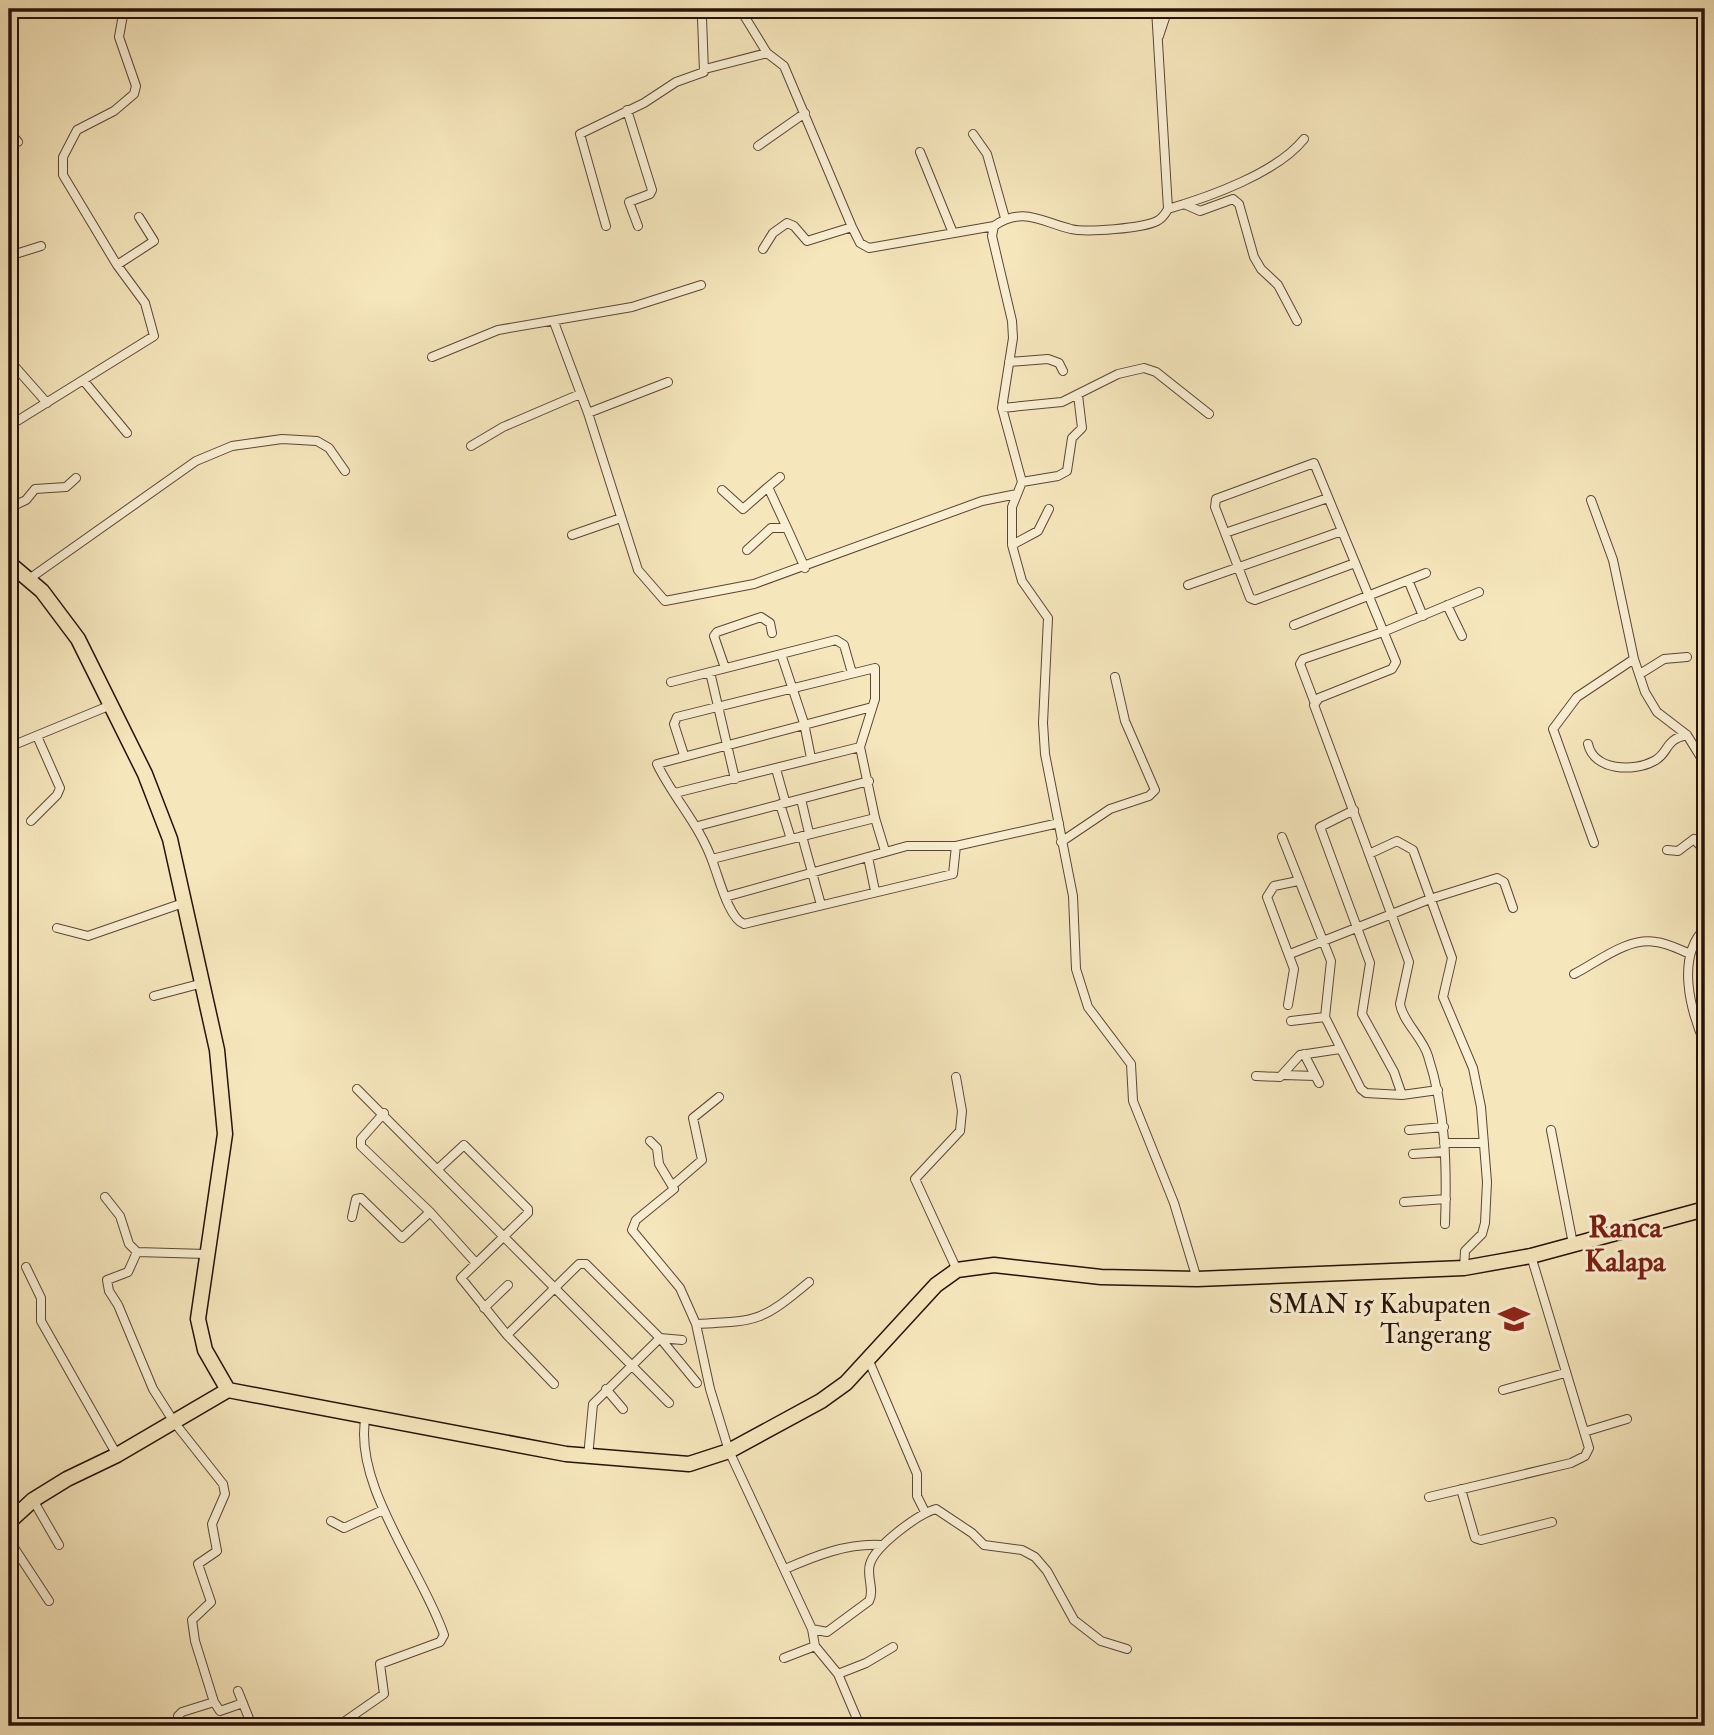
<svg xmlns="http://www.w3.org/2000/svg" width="1714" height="1735" font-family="'IM FELL Double Pica',serif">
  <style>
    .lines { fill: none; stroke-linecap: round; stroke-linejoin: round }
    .street-casing { stroke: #5b4635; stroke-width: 10 }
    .primary-casing { stroke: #271108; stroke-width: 17 }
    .street { stroke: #f9efd3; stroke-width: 8 }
    .primary { stroke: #f6e6bc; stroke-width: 14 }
    .labels { text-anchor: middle; stroke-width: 6; stroke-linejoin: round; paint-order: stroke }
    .poi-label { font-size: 26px; fill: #271108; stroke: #f9efd3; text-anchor: end }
    .quarter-label { font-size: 30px; font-weight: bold; fill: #7a1f14; stroke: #f9efd3 }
  </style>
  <rect width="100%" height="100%" fill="#f6e6bc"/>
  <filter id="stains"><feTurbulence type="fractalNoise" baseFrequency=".00286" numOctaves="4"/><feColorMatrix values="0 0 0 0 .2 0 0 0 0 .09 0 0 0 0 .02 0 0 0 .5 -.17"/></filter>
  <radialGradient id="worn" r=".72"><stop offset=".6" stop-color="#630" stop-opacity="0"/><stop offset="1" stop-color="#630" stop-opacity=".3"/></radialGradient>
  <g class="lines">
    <defs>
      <path id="street" d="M740,9l27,44 17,13 68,161 8,16 9,5 125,-22c28,-20 48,-4 77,3 15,4 73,-1 86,-8 6,-3 8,-7 11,-12l-12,-200
        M1159,36l9,-27
        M705,69l62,-16
        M627,110l25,80 -2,4 -21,8 9,24
        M9,131l9,11
        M973,134l14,20 18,64
        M758,146l47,-33
        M920,152l33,81
        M1184,204l16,7 33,-12 6,5 15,53 7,12 17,16 19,36
        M1168,209c41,-12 109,-36 136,-70
        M606,226l-26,-92 64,-31 32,-21 28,-10 -2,-54 5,-9
        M994,226l-2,10 20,85 1,17 -11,70 20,74 -10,25v38l10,36 26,37 -5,105 2,31 28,142 3,73 12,38 43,57 2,37 41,102 23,76
        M763,249l10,-16 14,-10 7,3 13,15 45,-14
        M9,256l32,-10
        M117,265l37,-24 -15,-24
        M554,322l34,91 50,157 27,31 89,-17 228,-83 35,-7
        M432,357l66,-27 134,-23 69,-22
        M9,360l38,43
        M1009,362l39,-3 11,4 4,8
        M83,380l44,53
        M1002,408l60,-6 56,-28 26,-6 12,4 53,42
        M588,413l80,-31
        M9,426l145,-90 -9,-33 -28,-38 -54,-90v-18l14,-27 37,-19 20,-17 2,-8 -17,-49 5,-28
        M471,446l32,-19 77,-33
        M1022,482l36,-6 9,-5 5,-33 10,-10 -4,-33
        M768,487l12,-10
        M722,490l21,19 25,-22 19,41
        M1591,500l22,60 21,99 11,33 12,20 30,23 18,29
        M9,508l17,-8 9,-11 31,-2 10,-9
        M1225,533l103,-35
        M572,535l49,-17
        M1012,545l26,-14 11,-22
        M747,550l24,-22h16l18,40
        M1355,563l-100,37 -5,-2 -35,-91 1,-8 98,-36 82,199 -4,7 -73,29 -5,7 95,257 -9,42c3,18 23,34 28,52 18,55 19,111 17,168
        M29,579l167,-118 36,-15 50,-7 35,2 12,7 16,23
        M1408,580l15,36
        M1188,585l154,-54
        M1447,605l15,31
        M1294,625l132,-52
        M781,654l23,69 7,35
        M725,668l-11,-32 3,-4 44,-15 9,6 2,10
        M710,672l25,107
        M1640,674l24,-15 23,-2
        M671,682l165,-42 8,5 8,28
        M1314,701l-14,-37 3,-5 80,-27 96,-40
        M872,707l-215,57c17,35 43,61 56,99 6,15 16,56 31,61l209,-50 3,-28
        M1588,744c6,27 46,28 66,17 16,-8 9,-21 33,-26
        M9,747l102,-42
        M684,755l-10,-31 3,-7 198,-49v31l-15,48 15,71 10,33
        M776,769l9,32
        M675,793l185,-46
        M801,799l8,34
        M780,804l11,35
        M1354,810l-34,17 50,136 -8,51 32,58 8,23
        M31,821l26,-26 3,-7 -23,-52
        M698,826l171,-45
        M802,836l19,69
        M1282,837l49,124 -6,56 36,72 5,4 36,2 36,-5
        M1061,842l49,-33 39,-13 6,-6 -30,-69 -10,-44
        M1594,843l-41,-114 24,-32 57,-38
        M1667,850l11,1 16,-12 11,12
        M1369,854l28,-13 16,9 39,108 -9,39 30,71 8,39 6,75 -2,41 -3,11 -17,17 -1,17
        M868,857l7,34
        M712,859l163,-41
        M725,897l182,-51h49l103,-23
        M57,928l31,8 98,-34
        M1705,928c-29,29 -15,82 0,116
        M1290,954l140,-55 67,-21 7,4 9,26
        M1574,974c24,-12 53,-37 82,-32 11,1 22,7 32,11
        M154,996l49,-13
        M1288,1005l6,-36 -27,-72 7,-11 24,-5
        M1291,1021l34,-4
        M1304,1054l15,29
        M1284,1075l31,1
        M1256,1076l24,1 20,-22 40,-6
        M956,1077l6,34 -2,20 -45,48 42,91
        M357,1089l312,314
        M384,1113l-23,26v7l69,66 45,50
        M1409,1130l35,-3
        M1551,1130l22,114
        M650,1141l7,7 2,16 15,25 -38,31 -4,10 48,58 16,36 14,65 19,62 83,178 3,17 23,28 22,52
        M1444,1143h40
        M1413,1154l31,-2
        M438,1169l26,-24 64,64v4l-67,65 46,57 47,49
        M673,1185l29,-25 -9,-42 26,-21
        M105,1197l15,19 9,28 8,8 69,2
        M1404,1202l42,-3
        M352,1217l4,-18 5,-1 41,40 28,-26
        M137,1252l-9,20 -21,8 2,11 9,14 35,84 21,33 49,62 2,10 -13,30 5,27 -19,13 13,38 -19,18 3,21 19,61 -32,10 -4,4 1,10
        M26,1267l15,31v23l76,134
        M484,1308l24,-23
        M696,1324c62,-3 65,-2 113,-42
        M507,1335l72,-71h7l74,74 37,45
        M869,1361l48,113v22l8,16
        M606,1389l17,20
        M1503,1390l62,-17
        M1584,1432l43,-13
        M588,1457l5,-53 67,-66 22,2
        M1461,1489l14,49 6,2 71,-18
        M1429,1497l142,-34 14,-7 4,-8 -58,-192
        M33,1500l26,45
        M331,1521l13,7 39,-18
        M9,1540l40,61
        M785,1569c30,-13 62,-26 96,-24
        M812,1629l15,3 42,-31c6,-11 -3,-25 1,-37 5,-18 48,-50 66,-55l36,24 12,12 38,5 13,7 12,14 27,49 27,21 26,8
        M784,1658l31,-12
        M838,1674l28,-11 27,-16
        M238,1691l14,35
        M214,1702l6,9 23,-8
        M338,1726l46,-32 -4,-30 60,-22 4,-7c-21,-63 -93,-152 -78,-220"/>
      <path id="primary" d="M9,563l33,28 36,48 67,135 25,65 47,211 8,84 -27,185 7,31 23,40
        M228,1390l338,64 123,10 40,-13 92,-50 25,-18 90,-98 21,-15 37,-5 107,12 96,2 267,-11 67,-12 174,-47
        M9,1522l24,-22 34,-21 50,-24 111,-65"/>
    </defs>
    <use href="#street" class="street-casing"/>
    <use href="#primary" class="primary-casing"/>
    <use href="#street" class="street"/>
    <use href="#primary" class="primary"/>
  </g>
  <defs>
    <symbol id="school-bare" viewBox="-9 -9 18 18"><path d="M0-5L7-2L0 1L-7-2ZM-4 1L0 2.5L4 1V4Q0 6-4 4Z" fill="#8f2418" stroke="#f9efd3" stroke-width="2.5" paint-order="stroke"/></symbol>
  </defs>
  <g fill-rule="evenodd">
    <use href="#school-bare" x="1492" y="1297" width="44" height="44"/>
  </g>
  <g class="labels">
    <g class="poi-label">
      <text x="1491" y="1313">SMAN 15 Kabupaten<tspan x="1491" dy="30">Tangerang</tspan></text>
    </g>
    <g class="quarter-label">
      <text x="1625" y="1237">Ranca<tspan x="1625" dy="34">Kalapa</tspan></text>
    </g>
  </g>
  <rect width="1714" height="1735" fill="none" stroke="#f6e6bc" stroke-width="35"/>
  <rect x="10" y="10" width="1693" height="1714" fill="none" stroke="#271108" stroke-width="3.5"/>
  <rect x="18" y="18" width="1679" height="1700" fill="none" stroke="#271108" stroke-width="2"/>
  <rect width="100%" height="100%" filter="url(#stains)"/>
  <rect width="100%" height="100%" fill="url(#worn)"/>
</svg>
